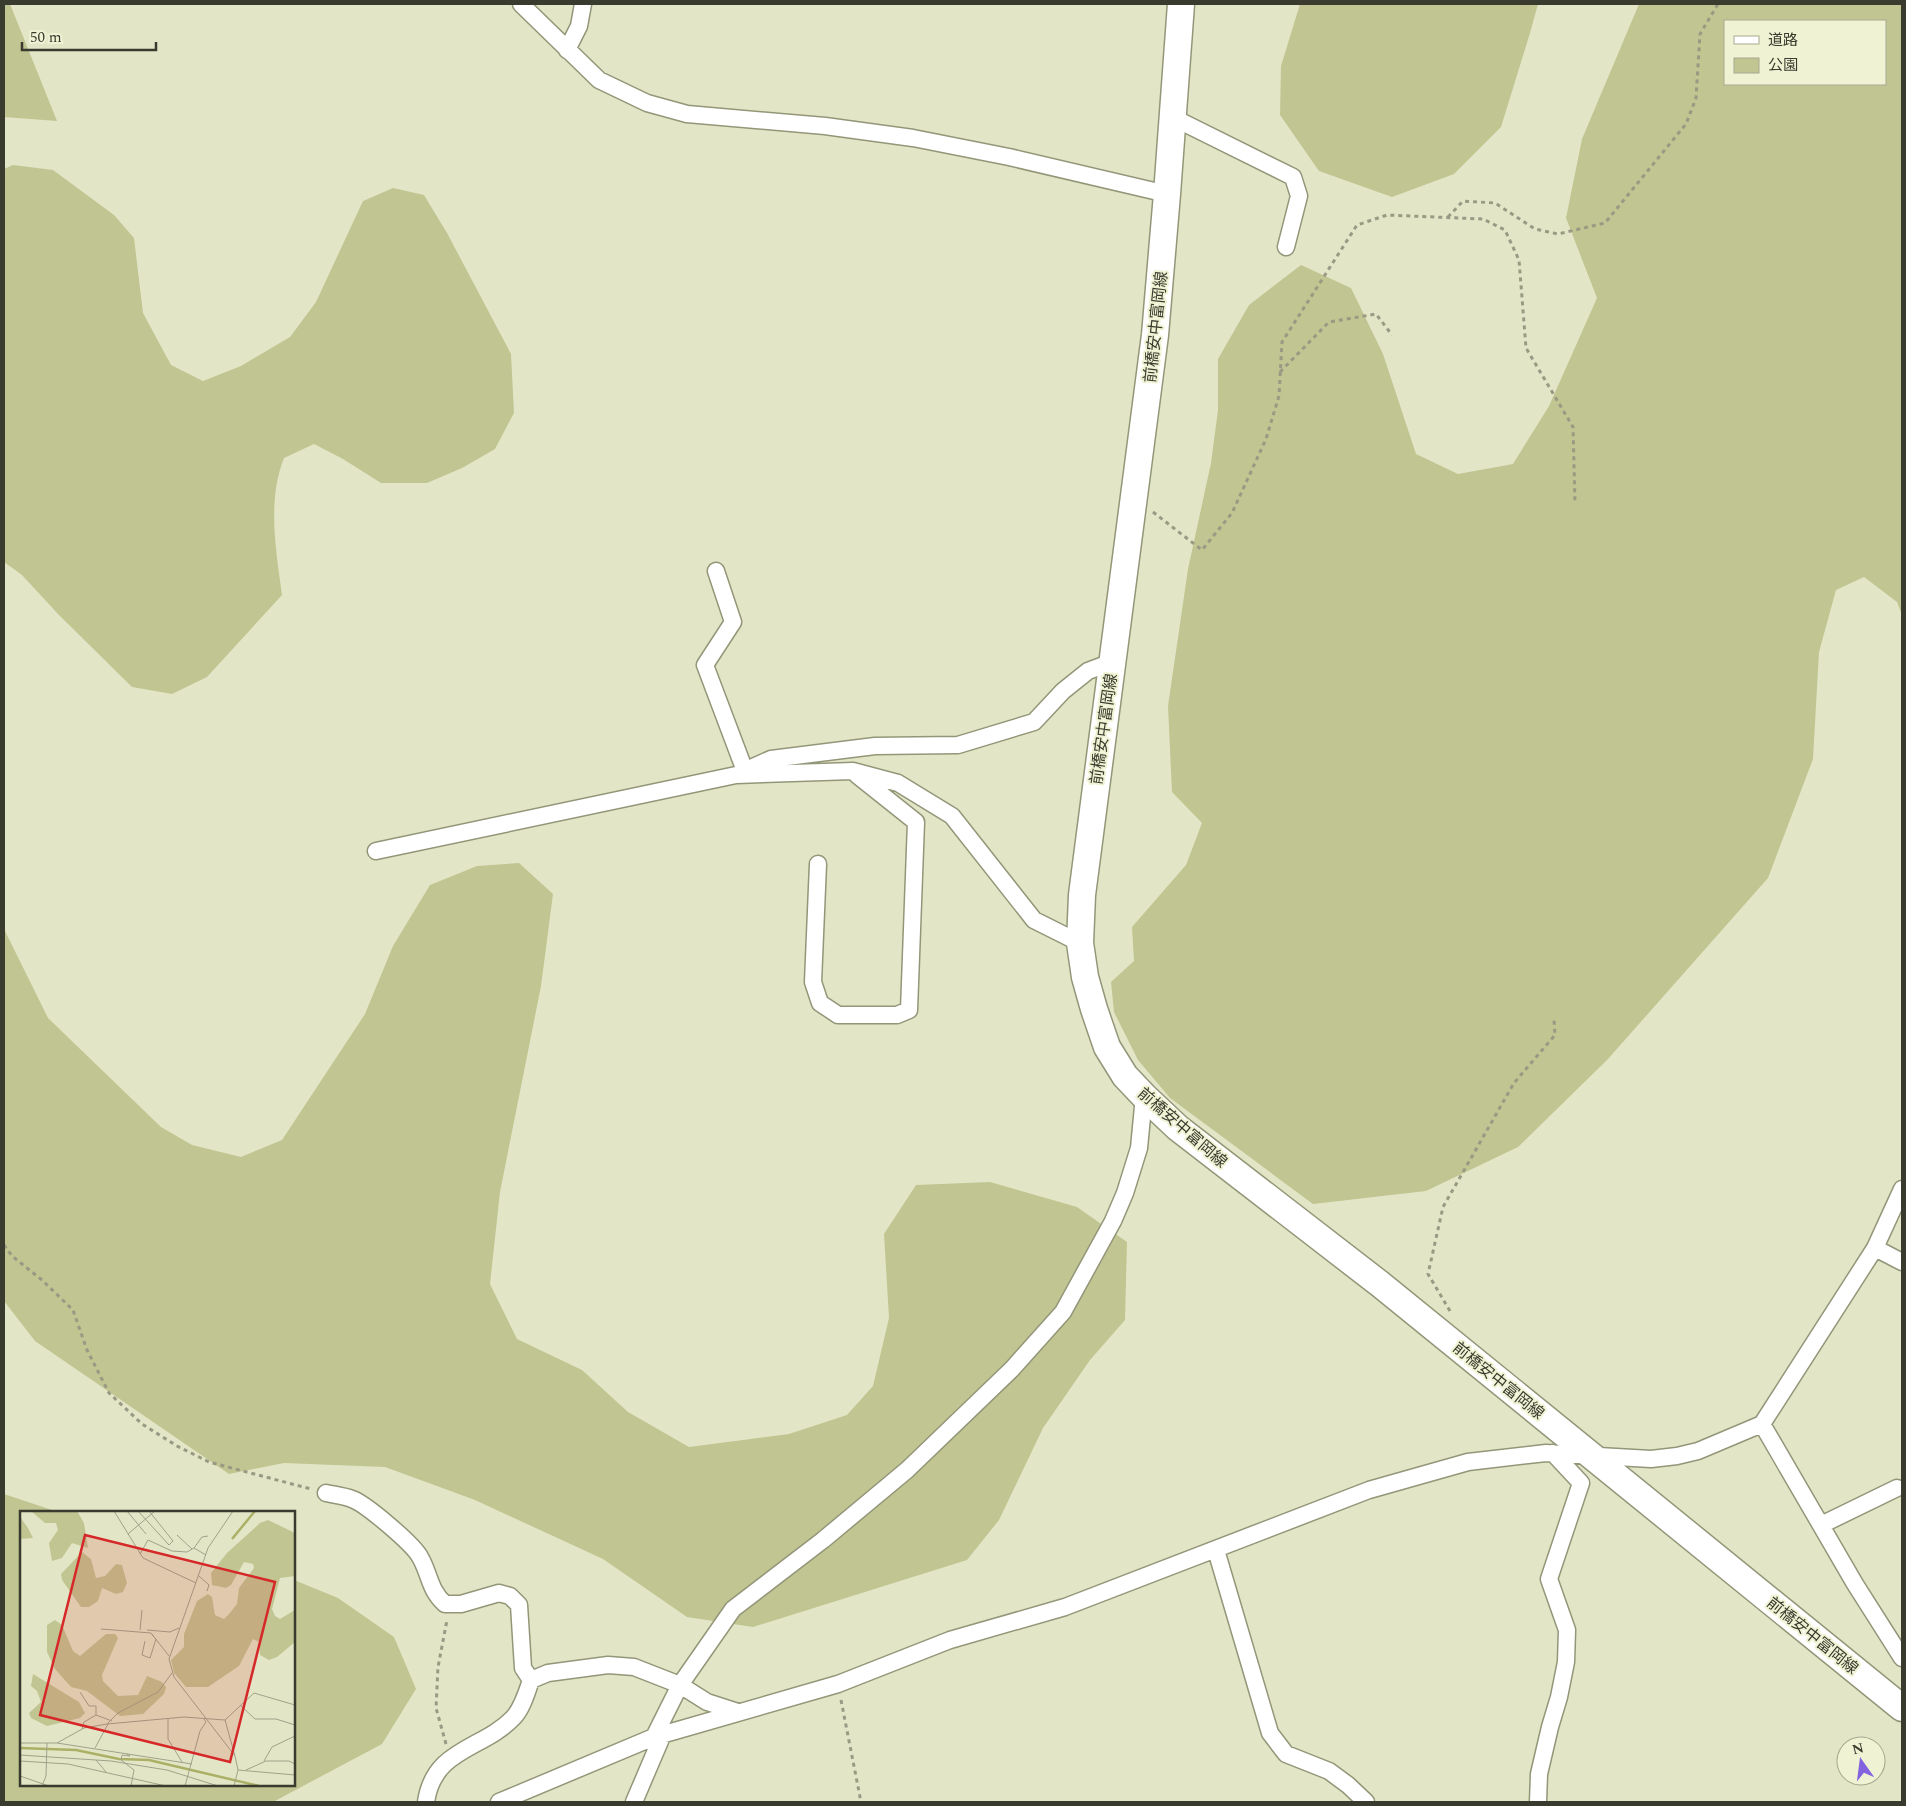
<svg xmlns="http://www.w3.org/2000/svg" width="1906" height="1806" font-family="Spectral,'Noto Sans JP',serif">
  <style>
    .green { fill: #c1c591; fill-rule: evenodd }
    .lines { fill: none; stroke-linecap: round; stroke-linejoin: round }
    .street-casing { stroke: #939678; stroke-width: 19 }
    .primary-casing { stroke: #939678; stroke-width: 29 }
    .path { stroke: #989a83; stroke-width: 3; stroke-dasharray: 4 4; stroke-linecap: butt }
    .street { stroke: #fff; stroke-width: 16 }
    .primary { stroke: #fff; stroke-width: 26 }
    .labels { text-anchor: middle; stroke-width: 4; stroke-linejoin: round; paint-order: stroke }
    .street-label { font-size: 16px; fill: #3a3b2f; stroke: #f0f3d3 }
    .inset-river { fill: none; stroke: #abb066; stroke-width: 2.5 }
    .inset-road { fill: none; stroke: #9fa28a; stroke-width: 1 }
    .view { fill: #d62828; fill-opacity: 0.15; stroke: #d62828; stroke-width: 2.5 }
    .inset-edge { fill: none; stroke: #3a3b2f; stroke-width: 2.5 }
  </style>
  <rect width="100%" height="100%" fill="#e3e6c6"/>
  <path class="green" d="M4,4h6l47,117 -53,-4z
    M1300,4h238l-8,29 -29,94 -47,47 -62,23 -73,-26 -39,-56 1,-49z
    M1639,4h263v611l-5,-13 -33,-25 -28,13 -17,62 -6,107 -45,119 -160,181 -90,88 -92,44 -113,13 -143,-106 -32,-38 -24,-48 -3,-30 23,-21 -2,-34 54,-62 16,-42 -30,-31 -4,-86 20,-137 23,-106 7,-53v-51l31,-54 52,-40 50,23 32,66 33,100 42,20 55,-10 36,-58 48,-108 -31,-80 16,-79zM1725,21h160v63h-160z
    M13,165l40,5 61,45 20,23 9,75 28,52 32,16 38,-15 49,-29 26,-35 47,-101 30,-13 31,7 23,38 64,121 3,59 -19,36 -33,19 -35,15h-46l-38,-24 -29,-15 -30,14c-17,43 -8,92 -2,137l-75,82 -35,17 -40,-7 -74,-73 -36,-39 -18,-13v-393z
    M519,863l34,31 -12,92 -41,206 -10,92 27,55 65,31 46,42 61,35 100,-13 58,-19 26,-29 16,-68 -5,-84 32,-49 74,-3 87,25 50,35 -2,78 -35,40 -47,68 -44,92 -32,40 -214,67 -66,-10 -84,-58 -128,-59 -90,-33 -101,-4 -55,11 -194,-133 -31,-40v-372l44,89 113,109 31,18 49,12 41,-17 83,-126 28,-68 37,-61 47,-19z
    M4,1494l54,18h-37v273h273v-205l44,18 56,39 22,52 -34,55 -109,58h-269z"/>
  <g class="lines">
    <defs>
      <path id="street" d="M521,4l78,76 48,23 40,11 138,12 88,12 96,19 158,37
        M567,50l12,-24 4,-22
        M1172,117l121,60 6,19 -13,51
        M716,571l17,51 -28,43 40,106
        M742,772l29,-13 104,-13 83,-1 76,-23 29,-31 25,-20 24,-9
        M376,851l360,-76 117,-4 45,12 54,33 82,104 46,23
        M818,864l-5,118 7,21 18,12h59l12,-5 7,-188 -59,-47
        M1875,1248l27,14
        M1762,1424l93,160 47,74
        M326,1493c9,2 18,3 26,6 14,5 61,45 68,58 10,17 9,33 25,47h16l38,-11 11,3 9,9 4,63 8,12
        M1821,1525l76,-37
        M1216,1550l54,183 16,21 43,17 19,14 18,17
        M654,1737l26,-52 53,-76 90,-69 84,-70 105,-101 51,-57 50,-91 12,-28 14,-45 5,-52
        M426,1802c8,-54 56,-52 87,-84 9,-9 14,-26 18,-38l17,-7 60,-8 26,2 46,18 27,17 31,10
        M499,1802l155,-65 184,-53 112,-44 115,-33 304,-117 99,-28 78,-9 105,6 26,-3 21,-5 64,-27 113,-176 27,-59
        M634,1802l29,-68
        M1538,1802l1,-28 11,-47 9,-30 7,-35 1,-32 -18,-51 32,-96 -28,-30"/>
      <path id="primary" d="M1181,4l-14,190 -12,141 -73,560 -2,48 5,34 9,32 13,38 18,29 19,20 34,32 202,156 522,424"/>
    </defs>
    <use href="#street" class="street-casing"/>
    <use href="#primary" class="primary-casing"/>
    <path class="path" d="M1448,217l15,-16 32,2 40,26 23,5 47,-11 81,-99 10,-26 4,-64 18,-30
      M1280,372l49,-50 47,-8 16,21
      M1153,512l49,38 30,-37 34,-74 13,-43 3,-54 75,-117 30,-10 96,4 22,11 14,30 7,88 47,79 2,76
      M4,1245l8,11 30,24 31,30 14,40 22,43 33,31 35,22 32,16 102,27
      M1450,1311l-22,-37 15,-67 71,-124 41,-48 -1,-15
      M841,1700l20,102
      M446,1744l-10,-36 2,-41 9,-47"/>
    <use href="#street" class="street"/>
    <use href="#primary" class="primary"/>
  </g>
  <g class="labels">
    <g class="street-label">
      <text transform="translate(1155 327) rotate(-84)" y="6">前橋安中富岡線</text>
      <text transform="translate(1103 729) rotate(-82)" y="6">前橋安中富岡線</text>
      <text transform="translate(1183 1127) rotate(41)" y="6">前橋安中富岡線</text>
      <text transform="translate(1499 1380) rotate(39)" y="6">前橋安中富岡線</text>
      <text transform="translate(1813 1635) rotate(39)" y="6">前橋安中富岡線</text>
    </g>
  </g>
  <g transform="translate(20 1511)">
    <rect width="275" height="275" fill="#e3e6c6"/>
    <path d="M11,0h46l7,12 4,25 -16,-5 -10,15 -10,3 -3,-18 9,-13 -2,-7h-11zM0,6l8,11 5,10 -13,1zM248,9l27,13v43l-15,2 -8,31 3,7 5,3 15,-9v32l-18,15 -8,3 -9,-5 -1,-13 -6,-3 -14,27 -31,21h-22l-12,-14 -3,-13 13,-13v-13l13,-33 11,-7 4,3 3,18 9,4 5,-5 8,-10 2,-16 15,-20 -1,-4 -9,-2 -13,23 -5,3 -14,-3 -1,-12 16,-20 33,-30zM62,41l9,7 5,19 9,-2 11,-12 6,1 5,18 -4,9 -7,2 -14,-6 -4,13 -9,6h-8l-19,-27 -1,-6zM35,109l7,5 11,26 7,5 26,-22h9l3,4 -16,37 1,6 15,15 20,-1 9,-19 15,6 4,5 -2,7 -21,20 -23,2 -33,-25 -16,-4 -16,-18 -8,-17v-27zM13,163l46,28 6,11 -5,5 -33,8 -16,-8 -2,-5 12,-11 -4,-11 -6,-5z" fill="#c1c591"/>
    <path class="inset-river" d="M212,28l23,-28M0,237l56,2 43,9 30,1 110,26"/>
    <path class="inset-road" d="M94,0l29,47 53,25M107,0l19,23M118,0l31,34 4,-4 -24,-30M213,0l-25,37 -39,111 5,18 61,79 3,14 -4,16M108,23l27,-23M157,24l15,14M174,37l8,-11 6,-1M120,43l8,-14 24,11 15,1 7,-4 12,7M179,65l10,9 -2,6M81,118l50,4 18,23M120,119l2,-20M127,119l23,2 9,-4M125,130l-3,14 8,3 6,-19 -4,-4M60,181l9,14h7v9M221,195l14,13h21l19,6M148,208v20l14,23M205,209l10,36M87,213l11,-11 40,-21 14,-19M62,218l2,-7 12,-7 16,6M0,232h37l27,-15 23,-4 77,-7 41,3 29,-27 41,12M37,232l135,21M75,237l13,-24M107,243l3,2 -8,-1 -1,5 13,10 -3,16M0,244l91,6 56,9 51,16M76,249l10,12M0,250l48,3 98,22M244,250l8,-14 23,-11M218,259l57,5M226,259l20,-9h23l6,3M0,265l29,10M22,275l4,-10 1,-33M165,275l15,-55 6,-9 -2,-3"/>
    <path class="view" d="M65,24l190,47 -45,180 -190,-47z"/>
    <rect width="275" height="275" class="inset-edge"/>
  </g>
  <rect width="1906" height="1806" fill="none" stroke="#3a3b2f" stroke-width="10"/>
  <rect x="1724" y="20" width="162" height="65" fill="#f0f3d3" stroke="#a7a991"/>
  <rect x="1734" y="36" width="25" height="8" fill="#ffffff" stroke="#a7a991"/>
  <text x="1768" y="45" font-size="15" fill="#3a3b2f">道路</text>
  <rect x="1734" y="58" width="25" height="15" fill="#c1c591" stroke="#a7a991"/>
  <text x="1768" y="70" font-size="15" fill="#3a3b2f">公園</text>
  <g transform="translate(1861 1761) rotate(346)"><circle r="24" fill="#f0f3d3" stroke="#a7a991"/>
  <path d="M0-4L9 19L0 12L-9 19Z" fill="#8463de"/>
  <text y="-8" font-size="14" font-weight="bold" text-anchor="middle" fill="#3a3b2f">N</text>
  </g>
  <path d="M22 42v8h134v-8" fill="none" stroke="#3a3b2f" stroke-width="2.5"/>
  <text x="30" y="42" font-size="15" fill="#3a3b2f" stroke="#f0f3d3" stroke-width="4" paint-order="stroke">50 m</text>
</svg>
